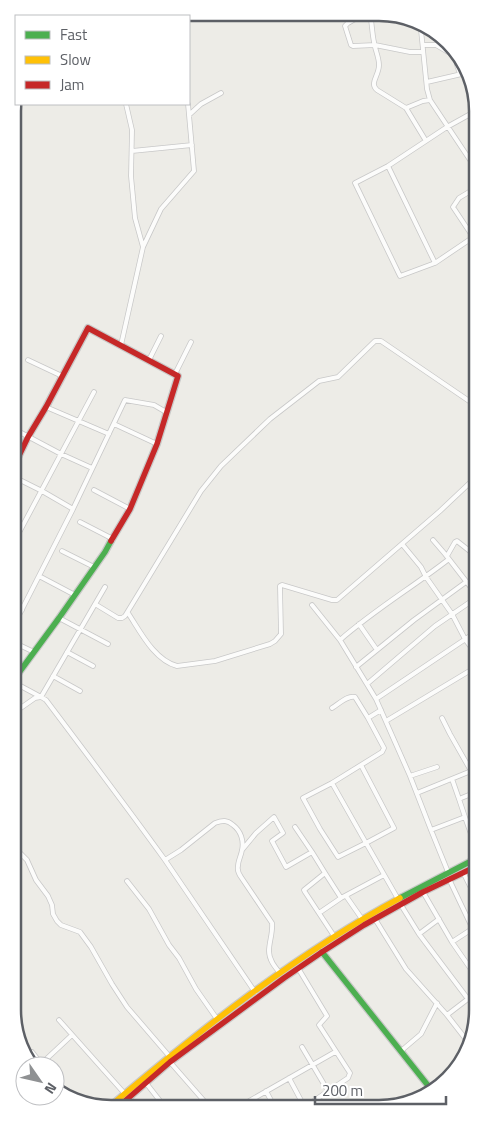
<svg xmlns="http://www.w3.org/2000/svg" width="490" height="1121" font-family="'Titillium Web',sans-serif">
  <style>
    .lines { fill: none; stroke-linecap: round; stroke-linejoin: round }
    .street-casing { stroke: #c8c8c8; stroke-width: 5.5 }
    .fast-casing { stroke: #c9c9c8; stroke-width: 8 }
    .slow-casing { stroke: #c9c9c8; stroke-width: 8 }
    .jam-casing { stroke: #c9c9c8; stroke-width: 8 }
    .street { stroke: #fcfcfb; stroke-width: 4 }
    .fast { stroke: #4caf50; stroke-width: 5.5 }
    .slow { stroke: #ffc107; stroke-width: 5.5 }
    .jam { stroke: #c62828; stroke-width: 5.5 }
    .rim { fill: none; stroke: #5d6066; stroke-width: 2.5 }
  </style>
  <rect width="100%" height="100%" fill="#edece7"/>
  <g class="lines">
    <defs>
      <path id="street" d="M177,13v3
        M228,13c11,4 16,6 28,0
        M364,14l-16,9 -3,3 6,19 2,1 22,-1 35,7h13
        M370,14c2,9 2,19 4,28 1,8 5,15 5,23 0,11 -10,18 -2,25l29,18 17,-7 7,-1 44,66
        M422,26l-1,4 6,59 3,11
        M423,45h13l17,10 3,1
        M457,58v7l3,9
        M427,82l39,-9
        M126,104l6,26 -1,46 4,42 8,29
        M188,104l1,11
        M406,108l20,33
        M474,112l-27,15 -59,39 -33,17 45,93 35,-13 40,-27
        M132,151l60,-6
        M388,166l47,97
        M473,237l-20,-30 6,-9 15,-9
        M121,345l22,-98 18,-38 33,-38 -5,-56 12,-11 20,-11
        M28,360l34,16
        M149,360l12,-24
        M175,374l16,-32
        M46,407l63,27
        M114,424l43,20
        M14,429l47,25 31,14
        M14,477l28,14 31,18
        M94,490l36,19
        M80,522l33,17
        M475,527l1,1
        M433,540l12,14 31,40
        M14,542l80,-150
        M402,544l19,23 5,10 26,37 13,25 11,15
        M62,551l32,16
        M447,556l8,-14 2,-1 19,15
        M39,576l36,19
        M95,604l23,14h4l3,-2 76,-125 20,-25 49,-47 49,-38 19,-4 37,-36h6l3,2 91,62
        M312,605l28,35 36,59 34,77 21,54 34,-13 12,34
        M14,606l8,4
        M128,613c12,18 26,47 49,53l38,-5 55,-17 5,-3 6,-7 -1,-48 2,-1 50,15h5l103,-89 35,-33
        M59,618l49,26
        M15,623l58,-114 52,-109 29,5 12,7
        M359,624l18,26
        M340,640c34,-30 73,-53 109,-81
        M15,643l19,9
        M67,652l26,14
        M356,667l58,-47 52,-38
        M53,676l27,15
        M15,683l26,14 64,-110
        M367,684l68,-58 41,-28
        M376,699l100,-67
        M332,708c7,-4 15,-13 23,-11l13,21 16,30 -2,4 -50,31 34,60 28,-15 -33,-63
        M474,710l2,5
        M15,712l20,-14 6,-1 5,3c40,53 80,106 119,160l16,-10 34,-27c8,-3 12,-3 18,2 8,6 11,16 9,25 -1,6 -4,11 -4,16 -1,4 1,8 3,11l31,46c1,10 -3,19 -3,28 0,9 6,16 11,22
        M368,718l13,-8
        M442,718l8,16 21,37
        M386,721l90,-54
        M410,776l27,-9
        M452,779l7,20
        M332,783l-29,15 17,31 18,28 28,-14 32,56
        M417,793l59,-24
        M465,817l-6,-18 17,-7
        M295,827l17,25
        M431,830l17,42
        M15,848l12,12 9,20 12,16 4,9 1,9 4,7 4,4 19,7 11,15 21,37 15,23 43,50
        M242,850l14,-17 18,-16 9,16 -11,8 14,26 26,-15 13,21
        M165,860l90,132
        M463,872l14,28
        M449,879l28,59
        M127,881l22,28 20,36 10,13 17,31 21,30
        M423,892l29,50 25,36
        M346,896l16,23
        M401,905l18,29 20,-15
        M319,913l22,-15 43,-23
        M375,919l31,50 41,46 30,-23
        M419,934l49,65
        M334,936l-29,-44 -1,-2 21,-17 16,25
        M452,942l20,-13
        M298,968l29,48 -8,9 31,48 -2,5 -42,28
        M447,1015l21,27
        M59,1020l66,74
        M302,1047l26,44
        M401,1051l20,-17 16,-31
        M32,1052l11,14
        M170,1062l35,40 8,4
        M41,1064l31,-29
        M289,1078l15,28
        M55,1081l10,12
        M146,1083l18,23
        M266,1091l8,15
        M243,1106l1,-2 91,-52"/>
      <path id="fast" d="M15,678l44,-60 46,-66 6,-11
        M400,898l77,-40
        M322,952l108,136"/>
      <path id="slow" d="M109,1107c91,-77 186,-152 291,-209"/>
      <path id="jam" d="M14,466l14,-29 18,-30 42,-79 90,48 -21,68 -27,65 -19,32
        M118,1107l52,-45 114,-84 38,-26 42,-27 59,-33 54,-26"/>
    </defs>
    <use href="#street" class="street-casing"/>
    <use href="#fast" class="fast-casing"/>
    <use href="#slow" class="slow-casing"/>
    <use href="#jam" class="jam-casing"/>
    <use href="#street" class="street"/>
    <use href="#fast" class="fast"/>
    <use href="#slow" class="slow"/>
    <use href="#jam" class="jam"/>
  </g>
  <path d="M0 0H490V1121H0ZM111 21H379A90 90 0 0 1 469 111V1010A90 90 0 0 1 379 1100H111A90 90 0 0 1 21 1010V111A90 90 0 0 1 111 21Z" fill="#fff" fill-rule="evenodd"/>
  <path class="rim" d="M111 21H379A90 90 0 0 1 469 111V1010A90 90 0 0 1 379 1100H111A90 90 0 0 1 21 1010V111A90 90 0 0 1 111 21Z"/>
  <rect x="15" y="15" width="175" height="90" fill="#ffffff" stroke="#bebfc2"/>
  <rect x="25" y="31" width="25" height="8" fill="#4caf50" stroke="#bebfc2"/>
  <text x="60" y="40" font-size="15" fill="#5d6066">Fast</text>
  <rect x="25" y="56" width="25" height="8" fill="#ffc107" stroke="#bebfc2"/>
  <text x="60" y="65" font-size="15" fill="#5d6066">Slow</text>
  <rect x="25" y="81" width="25" height="8" fill="#c62828" stroke="#bebfc2"/>
  <text x="60" y="90" font-size="15" fill="#5d6066">Jam</text>
  <g transform="translate(40 1081) rotate(124)"><circle r="24" fill="#ffffff" stroke="#bebfc2"/>
  <path d="M0-4L9 19L0 12L-9 19Z" fill="#8f9193"/>
  <text y="-8" font-size="14" font-weight="bold" text-anchor="middle" fill="#5d6066">N</text>
  </g>
  <path d="M315 1096v8h131v-8" fill="none" stroke="#5d6066" stroke-width="2.5"/>
  <text x="322" y="1096" font-size="15" fill="#5d6066" stroke="#ffffff" stroke-width="4" paint-order="stroke">200 m</text>
</svg>
